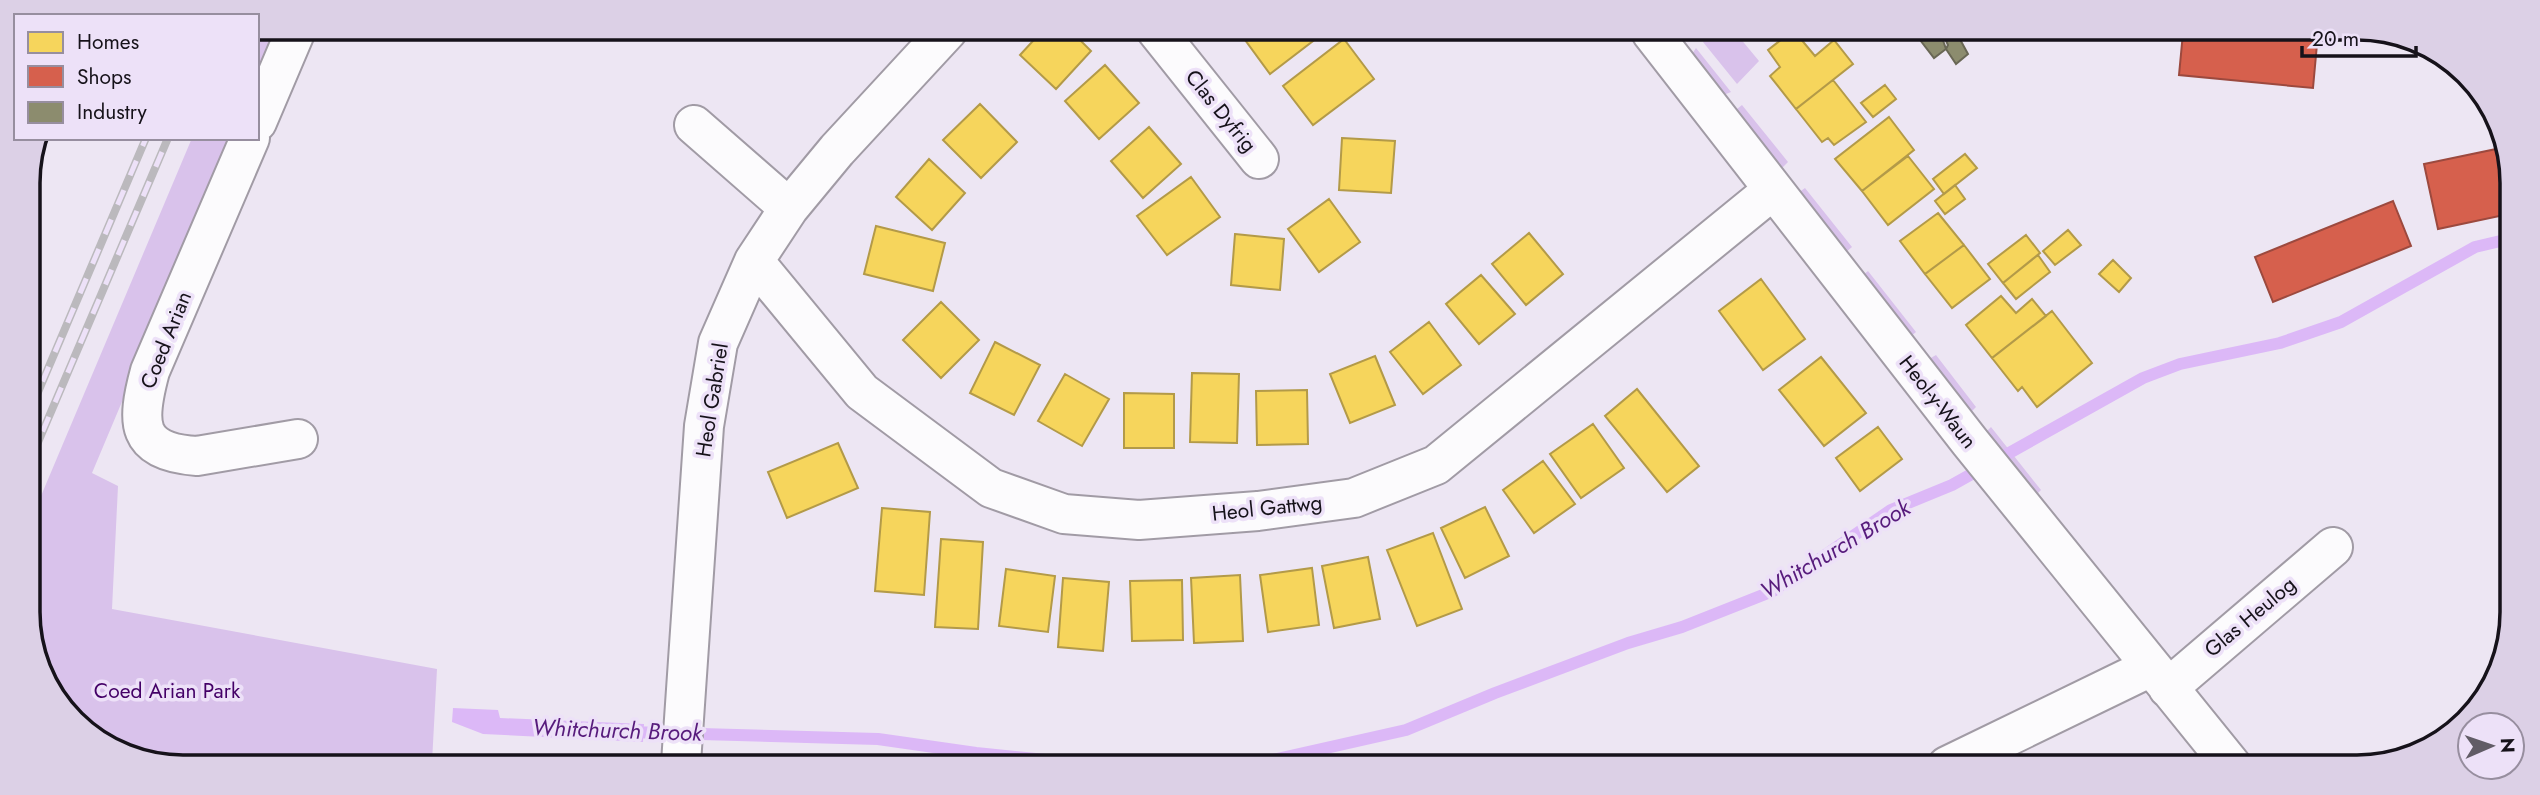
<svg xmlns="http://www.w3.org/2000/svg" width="2540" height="795" font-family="Jost,sans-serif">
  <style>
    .green { fill: #d9c2eb }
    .water { fill: #dcb8f7 }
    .homes { fill: #f6d55c; stroke: #b39a48; stroke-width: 2 }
    .shops { fill: #d6604d; stroke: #9c493e; stroke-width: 2 }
    .industry { fill: #8c8c6e; stroke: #696755; stroke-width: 2 }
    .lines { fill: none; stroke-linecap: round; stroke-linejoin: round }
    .stream { stroke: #dcb8f7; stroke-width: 12 }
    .street-casing { stroke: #a19ba5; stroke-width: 42 }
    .street { stroke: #fcfbfd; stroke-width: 38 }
    .rail-casing { stroke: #bbb9bd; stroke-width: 8 }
    .rail { stroke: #ede1f8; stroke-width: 5; stroke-dasharray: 16; stroke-linecap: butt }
    .labels { text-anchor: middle; stroke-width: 7; stroke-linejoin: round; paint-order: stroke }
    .street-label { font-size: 21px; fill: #16121a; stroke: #ede1f8 }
    .park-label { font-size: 21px; fill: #440067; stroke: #ede1f8 }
    .water-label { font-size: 23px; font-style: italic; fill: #571b7c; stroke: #ede1f8 }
    .rim { fill: none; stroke: #16121a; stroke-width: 3.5 }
  </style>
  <rect width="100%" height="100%" fill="#ede6f3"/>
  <path class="green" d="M257,28h23l-23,54z
    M1712,32h23l24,29 -22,23 -34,-42z
    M1696,48l35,44 -10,4 -28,-36 -1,-6z
    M1742,105l46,57 -5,5 -5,1 -42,-54 1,-5z
    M192,138h41l-141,335 26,13 -6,123 325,60 -5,93h-289l-76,-48 -36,-72 -1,-120z
    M1805,188l47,59 -7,6 -47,-60z
    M1868,271l48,61 -6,5 -47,-62z
    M1936,355l40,52 -5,5 -42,-53z
    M1991,427l50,63 -5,5 -50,-63z"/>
  <path class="water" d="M453,708l45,2 2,8 144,6 -1,18 -160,-8 -31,-12z"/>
  <path class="homes" d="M1043,30h27l21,21 -35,38 -36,-34z
    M1242,31h63l8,10 -43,33 -30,-41z
    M1791,32h4l20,24 19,-16 19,24 -57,45 -26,-33 10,-9 -12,-17z
    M1344,39l30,40 -61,46 -30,-39z
    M1105,65l34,38 -40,36 -34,-38z
    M1833,80l33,42 -32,23 -6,-7 -6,4 -26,-33z
    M1885,85l11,14 -23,18 -12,-14z
    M980,104l37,38 -36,36 -38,-38z
    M1889,117l25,33 -52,41 -27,-32z
    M1149,127l32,37 -38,34 -32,-37z
    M1342,138l53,3 -4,52 -52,-3z
    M1965,154l12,14 -33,26 -11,-15z
    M1908,156l26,33 -46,36 -26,-34z
    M929,159l36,34 -33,37 -36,-33z
    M1191,177l29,40 -53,38 -30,-39z
    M1955,185l10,14 -20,15 -10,-13z
    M1329,199l31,43 -41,30 -31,-43z
    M1938,213l26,32 -39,29 -25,-33z
    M876,226l69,17 -12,48 -69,-17z
    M2068,230l13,15 -26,20 -12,-14z
    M1529,233l34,41 -37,31 -34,-41z
    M1235,234l49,5 -4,51 -49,-5z
    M2026,235l14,18 -37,30 -15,-19z
    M1964,245l26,34 -38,29 -27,-34z
    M2038,255l12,17 -34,27 -13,-16z
    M2113,260l18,18 -12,14 -20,-18z
    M1481,275l34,39 -36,30 -33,-40z
    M1761,279l44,60 -42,31 -44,-59z
    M2001,296l15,17 16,-14 14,17 -54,42 -26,-33z
    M941,302l38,38 -38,38 -38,-38z
    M2052,311l40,52 -55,44 -15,-20 -4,4 -26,-33z
    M1429,322l32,43 -38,29 -33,-42z
    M995,342l45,23 -26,50 -44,-22z
    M1375,356l20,49 -45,18 -20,-49z
    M1821,357l45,56 -42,33 -45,-56z
    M1192,373l47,1 -2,69 -47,-1z
    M1065,374l44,25 -27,47 -44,-25z
    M1637,389l62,77 -32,26 -62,-76z
    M1307,390l1,54 -51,1 -1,-54z
    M1124,393l50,1v54h-50z
    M1593,424l31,44 -43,30 -31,-44z
    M1878,427l24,32 -42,32 -24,-33z
    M838,443l20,45 -71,30 -19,-46z
    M1543,461l32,43 -41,29 -31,-43z
    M1485,507l24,49 -44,22 -24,-50z
    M882,508l48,4 -6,83 -49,-4z
    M1433,533l29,76 -45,17 -30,-76z
    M941,539l42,3 -5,87 -43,-2z
    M1368,557l12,62 -46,9 -12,-62z
    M1312,568l7,57 -51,7 -8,-57z
    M1006,569l49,7 -7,56 -49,-6z
    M1240,575l3,66 -49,2 -3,-65z
    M1063,578l46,4 -6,69 -45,-4z
    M1182,580l1,60 -51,1 -2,-60z"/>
  <path class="shops" d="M2183,33h135l-5,55 -134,-13z
    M2506,147l3,6v61l-71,15 -14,-65z
    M2393,201l18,45 -138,56 -18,-45z"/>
  <path class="industry" d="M1914,32h26l6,17 -12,9z
    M1942,32h14l12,22 -12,10 -10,-15 2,-4z"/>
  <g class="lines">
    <path class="stream" d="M628,732l250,7 98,14 109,11
      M1255,764l151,-34 89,-37 133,-50 54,-16 91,-36 118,-81 61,-25 191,-107 37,-14 100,-21 61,-21 134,-75 34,-8"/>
    <defs>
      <path id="street" d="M1156,30l103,129
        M1651,32l319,410 262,324
        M257,122l40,-94
        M694,125l95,83
        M250,138l-100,233c-14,52 -15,81 47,85l101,-17
        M754,261l108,131 129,96 73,26 75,6 119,-9 96,-13 82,-33 337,-275
        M2168,688l165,-141
        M681,763l23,-337 14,-83 36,-82 35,-53 48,-58 111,-120
        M1947,766l204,-99"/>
    </defs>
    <use href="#street" class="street-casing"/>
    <use href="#street" class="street"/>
    <defs>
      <path id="rail" d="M30,411l116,-273
        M30,461l138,-323"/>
    </defs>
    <use href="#rail" class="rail-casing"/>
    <use href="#rail" class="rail"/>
  </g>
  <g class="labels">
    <g class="street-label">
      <text transform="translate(1221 111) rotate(51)" y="7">Clas Dyfrig</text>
      <text transform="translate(166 340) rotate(-68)" y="7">Coed Arian</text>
      <text transform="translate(712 400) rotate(-81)" y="7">Heol Gabriel</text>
      <text transform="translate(1938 402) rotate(52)" y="7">Heol-y-Waun</text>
      <text transform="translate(1267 508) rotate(-6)" y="7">Heol Gattwg</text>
      <text transform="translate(2250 617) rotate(-40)" y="7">Glas Heulog</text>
    </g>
    <g class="park-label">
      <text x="167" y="698">Coed Arian Park</text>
    </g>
    <g class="water-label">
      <text transform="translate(1835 549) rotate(-31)" y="8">Whitchurch Brook</text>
      <text transform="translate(617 730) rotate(2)" y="8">Whitchurch Brook</text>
    </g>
  </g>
  <path d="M0 0H2540V795H0ZM183 40H2357A143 143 0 0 1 2500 183V612A143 143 0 0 1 2357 755H183A143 143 0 0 1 40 612V183A143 143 0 0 1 183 40Z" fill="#dcd0e6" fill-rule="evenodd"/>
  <path class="rim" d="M183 40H2357A143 143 0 0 1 2500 183V612A143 143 0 0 1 2357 755H183A143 143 0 0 1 40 612V183A143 143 0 0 1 183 40Z"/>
  <rect x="14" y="14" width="245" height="126" fill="#ede1f8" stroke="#978e9f" stroke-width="2"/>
  <rect x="28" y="32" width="35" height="21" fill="#f6d55c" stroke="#978e9f" stroke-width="2"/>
  <text x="77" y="49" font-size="21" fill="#16121a">Homes</text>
  <rect x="28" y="66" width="35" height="21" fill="#d6604d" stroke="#978e9f" stroke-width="2"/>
  <text x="77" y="84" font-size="21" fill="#16121a">Shops</text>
  <rect x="28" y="102" width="35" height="21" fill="#8c8c6e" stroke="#978e9f" stroke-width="2"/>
  <text x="77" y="119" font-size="21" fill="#16121a">Industry</text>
  <g transform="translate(2491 746) rotate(88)"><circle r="33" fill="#ede1f8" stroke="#978e9f" stroke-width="2"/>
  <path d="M0-5L12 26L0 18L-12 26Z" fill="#615c66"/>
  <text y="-10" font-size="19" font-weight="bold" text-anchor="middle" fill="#16121a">N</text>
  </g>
  <path d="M2302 46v10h114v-10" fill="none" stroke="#16121a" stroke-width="3.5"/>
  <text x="2312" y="46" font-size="21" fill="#16121a" stroke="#ede1f8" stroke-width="5" paint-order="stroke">20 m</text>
</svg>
